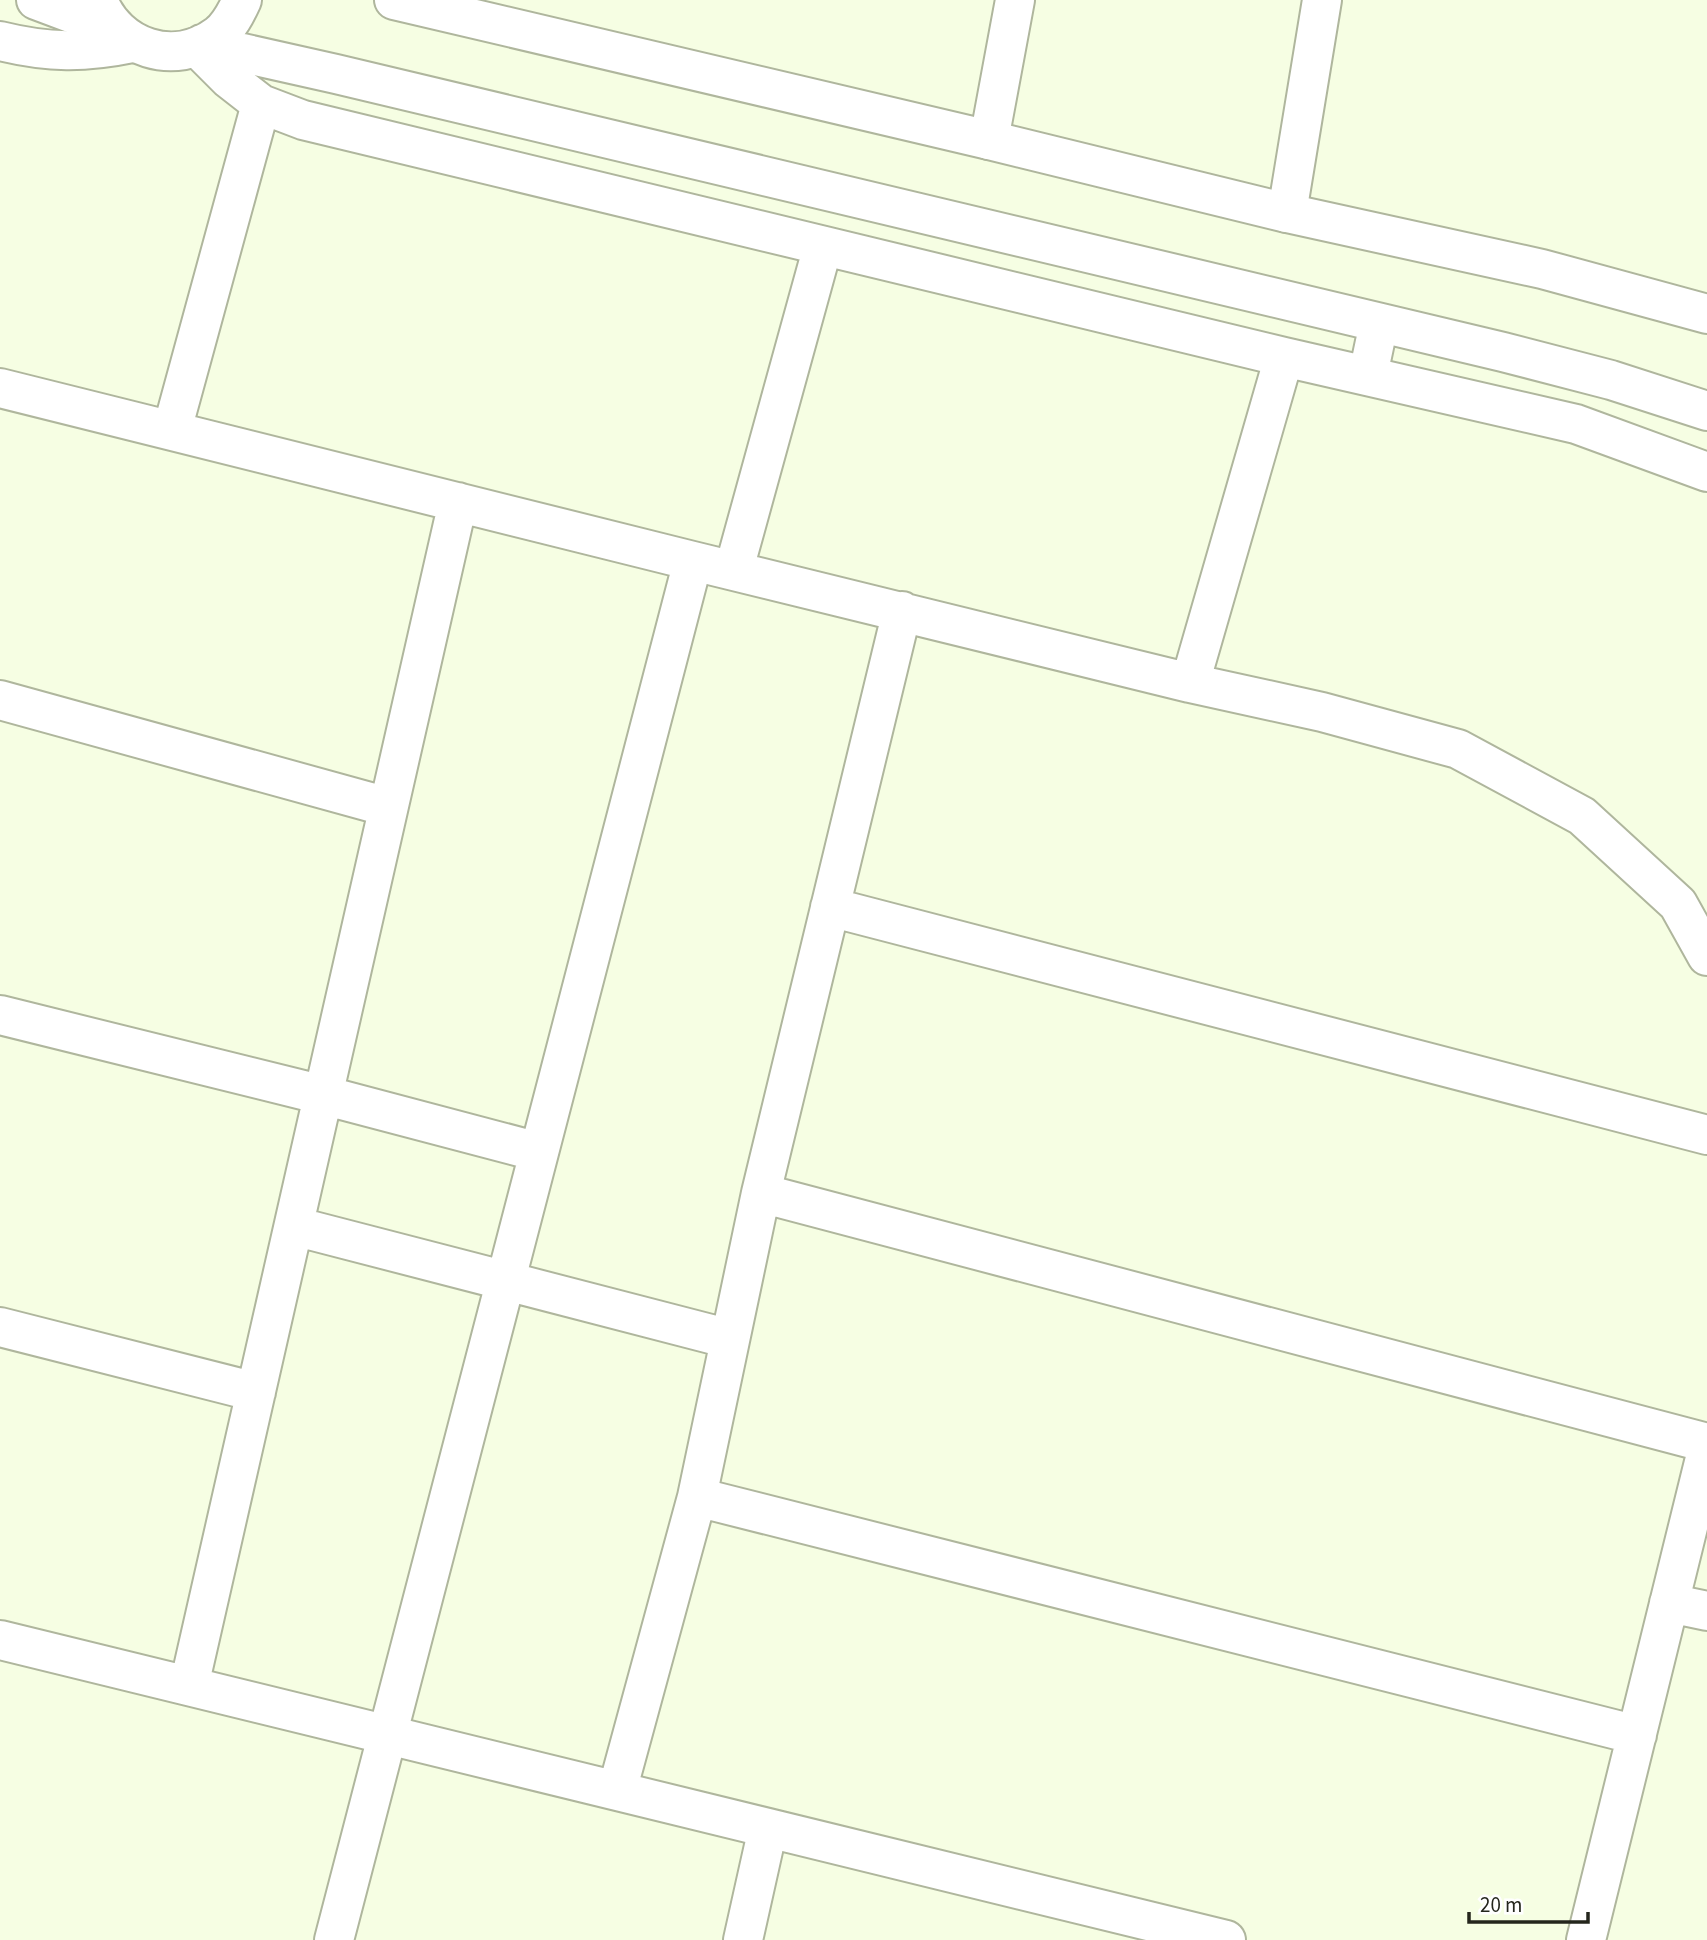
<svg xmlns="http://www.w3.org/2000/svg" width="1707" height="1940" font-family="'Source Sans 3',sans-serif">
  <style>
    .lines { fill: none; stroke-linecap: round; stroke-linejoin: round }
    .minor-casing { stroke: #afb69d; stroke-width: 42 }
    .major-casing { stroke: #afb69d; stroke-width: 42 }
    .minor { stroke: #fff; stroke-width: 38 }
    .major { stroke: #fff; stroke-width: 38 }
  </style>
  <rect width="100%" height="100%" fill="#f6fee3"/>
  <g class="lines">
    <defs>
      <path id="minor" d="M0,41c48,12 85,12 133,2
        M197,47l32,32 32,25 42,16 981,237 292,67 131,48
        M989,140l26,-140
        M1287,213l35,-213
        M0,388l693,173 497,122 132,29 136,37 124,67 96,88 29,52
        M172,430l89,-326
        M734,569l89,-323
        M1190,683l94,-326
        M0,700l388,107
        M830,907l877,228
        M0,1015l323,80 216,57
        M761,1193l946,250
        M294,1226l436,113
        M0,1327l256,65
        M697,1497l940,238
        M1669,1603l38,8
        M0,1640l1226,300
        M189,1686l269,-1184
        M617,1791l80,-294 64,-304 141,-582
        M334,1940l359,-1379
        M743,1940l25,-112
        M1586,1940l121,-490"/>
      <path id="major" d="M36,0l80,30
        M98,0c19,48 76,68 120,35 11,-8 18,-22 24,-35
        M394,0l595,140 298,73 255,56 165,45
        M202,44l134,30 1167,278 108,28 96,31
        M1368,375l11,-52"/>
    </defs>
    <use href="#minor" class="minor-casing"/>
    <use href="#major" class="major-casing"/>
    <use href="#minor" class="minor"/>
    <use href="#major" class="major"/>
  </g>
  <path d="M1469 1912v10h119v-10" fill="none" stroke="#24261c" stroke-width="3.5"/>
  <text x="1480" y="1912" font-size="21" fill="#24261c" stroke="#ffffff" stroke-width="5" paint-order="stroke">20 m</text>
</svg>
